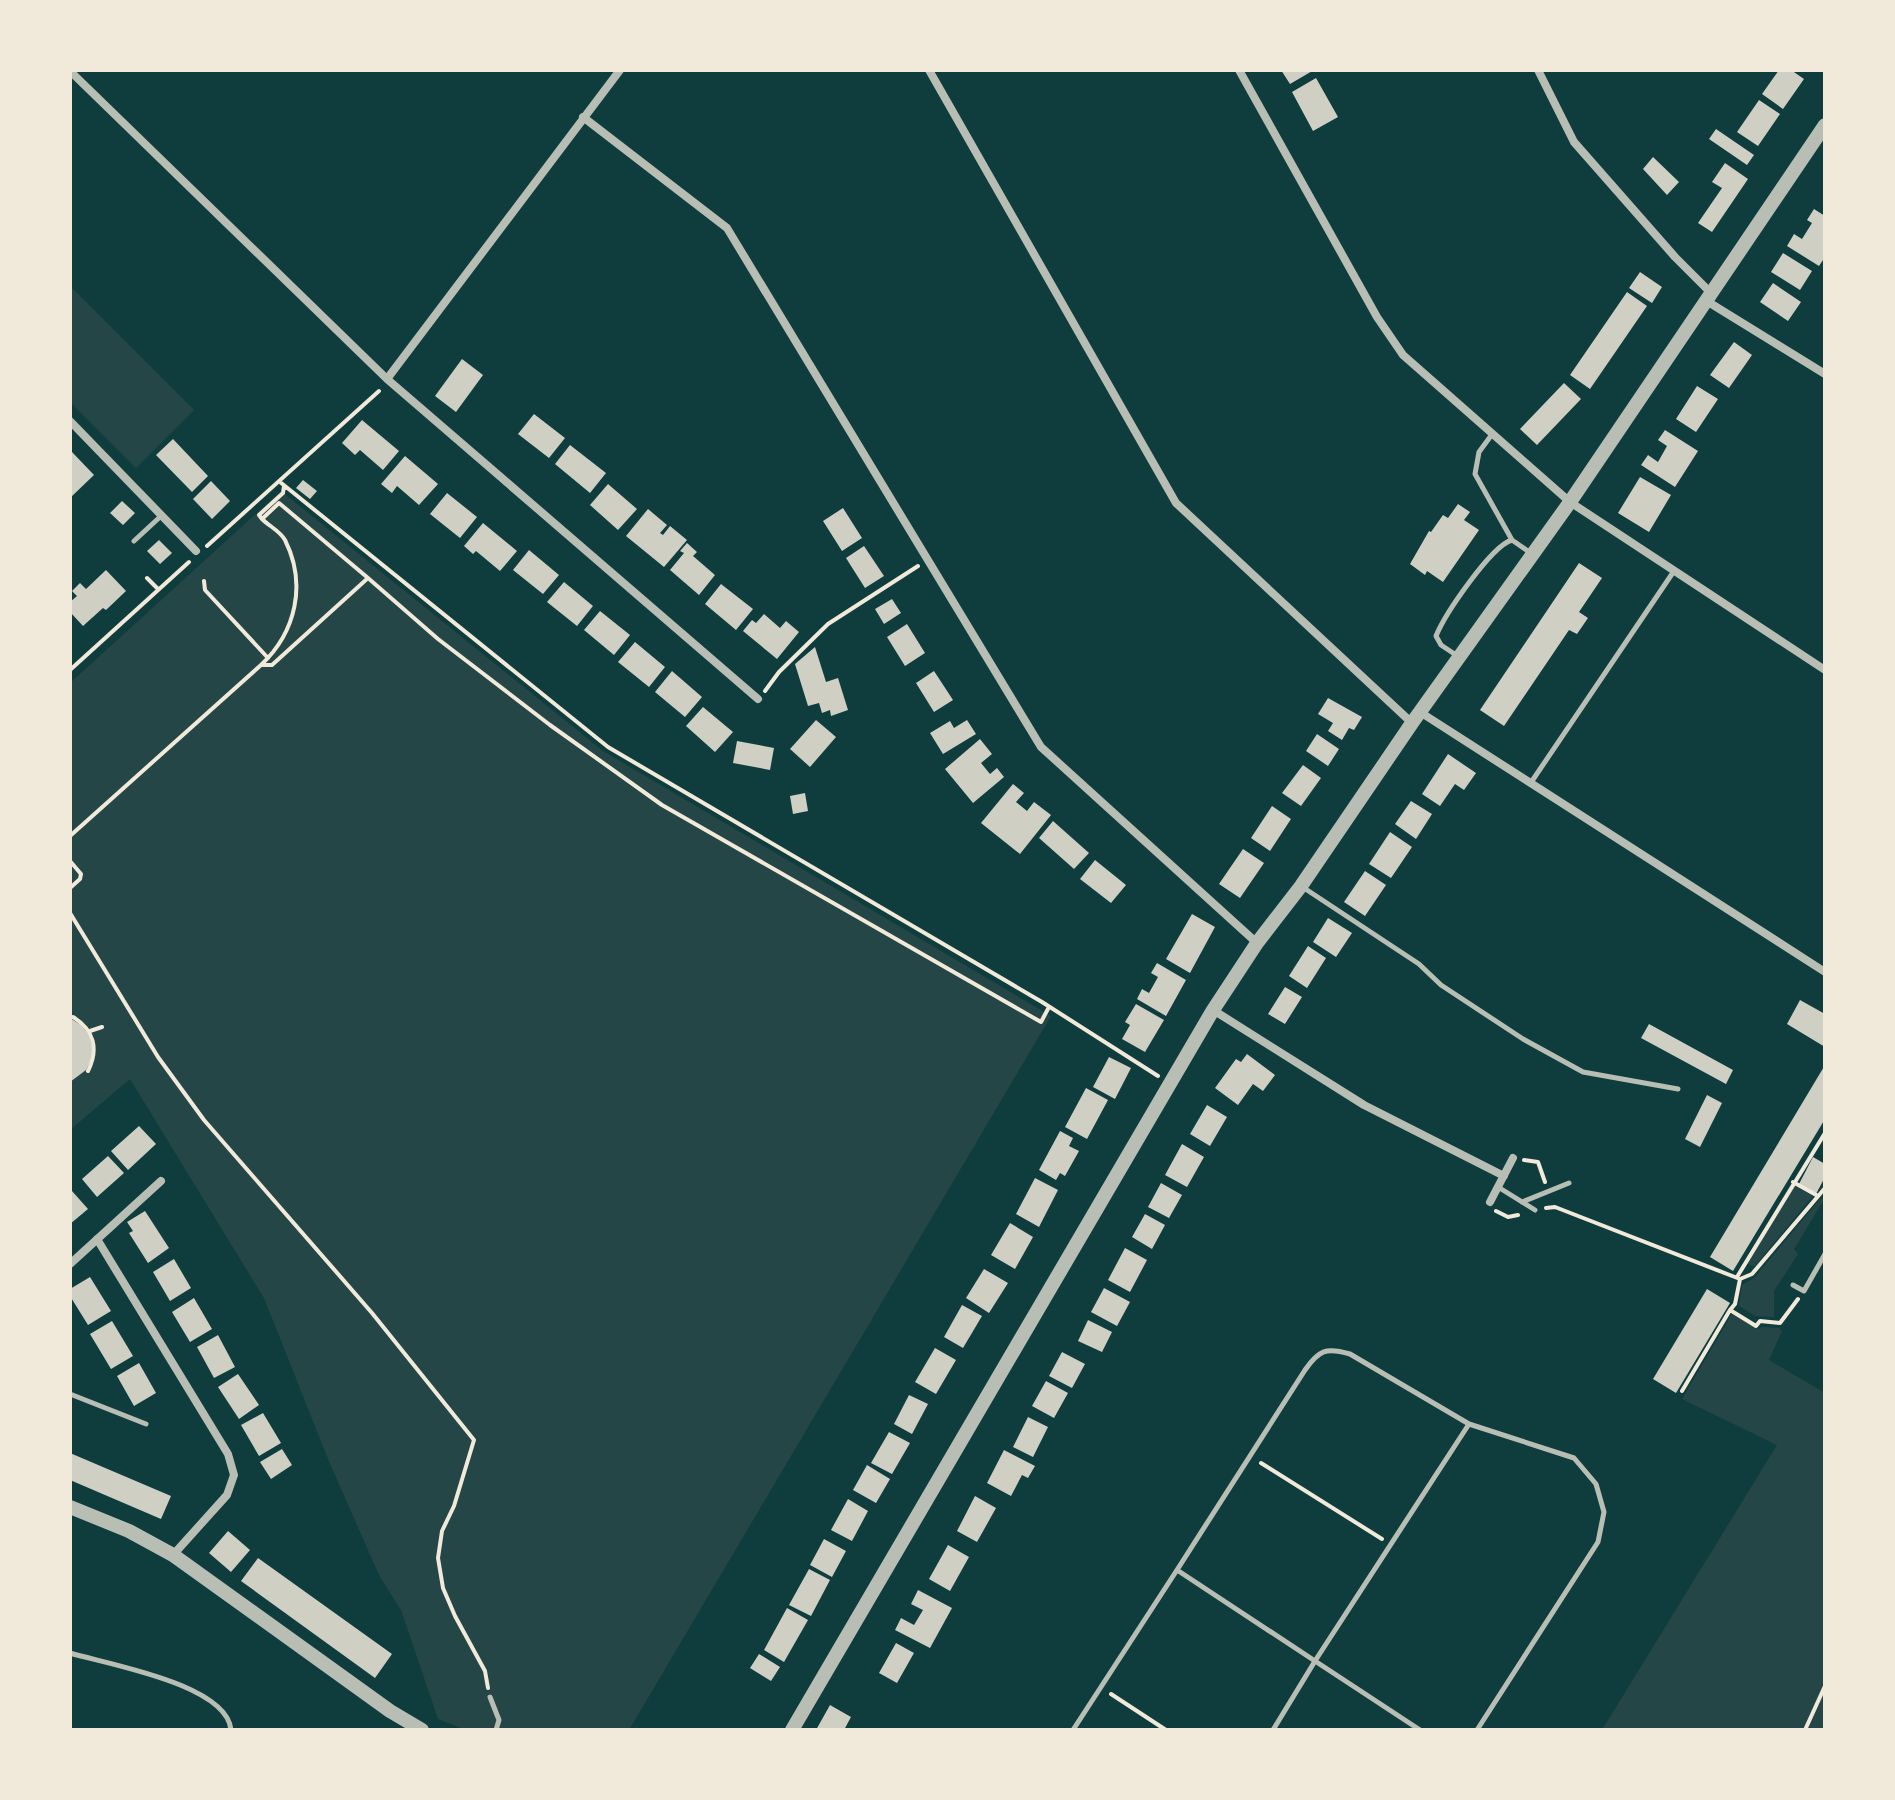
<svg xmlns="http://www.w3.org/2000/svg" width="1895" height="1800" font-family="Merriweather,serif">
  <style>
    .green { fill: #244646 }
    .building { fill: #cfcfc3 }
    .lines { fill: none; stroke-linecap: round; stroke-linejoin: round }
    .path { stroke: #f1e9da; stroke-width: 4 }
    .service { stroke: #b8beb3; stroke-width: 5 }
    .minor { stroke: #b8beb3; stroke-width: 8 }
    .tertiary { stroke: #b8beb3; stroke-width: 14 }
  </style>
  <rect width="100%" height="100%" fill="#0f3d3e"/>
  <path class="green" d="M70,286l124,124 -58,58 -66,-66z
    M281,491l322,260 448,265 -422,714h-163l-28,-11 -37,-109 -22,-35 -51,-116 -64,-161 -134,-219 -60,51v-447z
    M1793,1185l20,11 -59,71 -7,-4z
    M1825,1198l-31,51 4,5 -24,37v26l-19,-1 -16,-10 3,-21 12,-7 66,-79z
    M1732,1314l27,15 2,-2 18,1 3,3 -13,29 56,33v337h-223l175,-285 -95,-46z"/>
  <path class="building" d="M1281,70h33l-24,14z
    M1779,70h12l13,9 -21,30 -21,-15z
    M1316,78l22,39 -25,14 -21,-39z
    M1759,100l21,14 -22,32 -21,-14z
    M1716,129l38,26 -7,10 -38,-26z
    M1653,157l26,25 -12,13 -24,-26z
    M1725,163l23,16 -36,53 -14,-9 24,-35 -10,-6z
    M1814,209l11,7v41l-6,9 -32,-20 7,-12 8,5 10,-16 -5,-3z
    M1783,253l29,18 -12,19 -29,-18z
    M1640,272l22,15 -10,16 -23,-15z
    M1773,283l28,19 -13,19 -28,-19z
    M1627,292l20,14 -57,83 -20,-14z
    M1734,342l18,13 -23,33 -19,-13z
    M462,359l21,16 -27,37 -21,-16z
    M1564,383l17,16 -44,46 -17,-16z
    M1697,386l21,13 -22,33 -20,-13z
    M534,414l31,24 -16,20 -31,-24z
    M362,420l37,31 -16,19 -23,-20 -5,5 -13,-12z
    M1665,430l33,21 -23,36 -34,-22 7,-10 10,7 9,-16 -9,-6z
    M173,439l35,37 -16,16 -36,-37z
    M570,445l36,28 -16,20 -35,-29z
    M72,452l22,23 -24,23v-44z
    M405,456l33,28 -19,21 -22,-19 -5,7 -11,-9z
    M1640,477l31,18 -22,37 -31,-19z
    M303,480l14,11 -7,8 -14,-11z
    M211,481l19,20 -18,18 -19,-20z
    M608,484l29,25 -19,21 -28,-25z
    M447,493l30,24 -17,21 -30,-24z
    M122,501l13,12 -12,12 -13,-12z
    M1458,504l12,8 -6,8 15,10 -36,52 -16,-11 -2,4 -15,-11 19,-33 2,1 12,-17 5,3z
    M843,508l19,30 -20,13 -19,-30z
    M648,509l19,16 -7,8 3,2 7,-9 17,14 -23,27 -38,-31z
    M483,523l34,28 -17,20 -24,-20 -3,3 -9,-8z
    M159,540l13,13 -12,11 -13,-13z
    M687,543l10,9 -4,4 22,19 -16,20 -29,-25 14,-17 -4,-2z
    M864,546l20,30 -19,12 -19,-30z
    M529,550l30,25 -16,19 -30,-24z
    M1579,563l23,15 -23,34 9,6 -11,16 -8,-4 -65,96 -24,-16z
    M106,570l20,21 -20,19 -3,-2 -20,18 -13,-14v-10l7,-6 -5,-5 8,-8 6,6z
    M564,582l29,24 -16,20 -30,-24z
    M721,584l32,25 -17,21 -31,-26z
    M892,599l9,14 -17,11 -9,-15z
    M600,611l30,24 -16,20 -30,-25z
    M764,614l16,14 6,-7 13,11 -22,27 -34,-28 9,-11 4,3z
    M907,624l18,29 -20,13 -18,-29z
    M635,642l30,25 -16,20 -31,-25z
    M815,647l11,35 12,-4 10,32 -17,6 -1,-6 -8,3 -3,-10 -11,3 -13,-42z
    M672,671l30,26 -17,20 -30,-25z
    M934,671l19,29 -19,12 -18,-29z
    M1328,698l34,19 -8,13 -5,-2 -7,12 -14,-9 5,-8 -15,-9z
    M703,707l30,25 -18,20 -29,-26z
    M816,720l20,17 -26,30 -20,-18z
    M967,720l9,14 -33,20 -13,-21 20,-12 4,7z
    M1317,734l22,15 -11,17 -22,-15z
    M980,739l12,15 -11,9 9,11 7,-6 7,9 -31,26 -28,-34z
    M737,741l37,7 -4,22 -37,-7z
    M1448,754l28,19 -12,17 -9,-6 -15,22 -18,-12z
    M1303,765l18,13 -20,28 -19,-13z
    M1013,784l11,9 -8,9 11,9 7,-9 17,13 -31,39 -39,-31z
    M805,793l3,18 -15,3 -3,-18z
    M1411,801l21,13 -16,25 -21,-15z
    M1272,806l19,13 -21,32 -19,-13z
    M1053,821l36,32 -15,16 -35,-31z
    M1390,832l22,15 -21,31 -22,-14z
    M1243,849l21,14 -24,35 -21,-14z
    M1095,860l31,25 -15,18 -31,-24z
    M1365,871l21,14 -21,31 -21,-14z
    M1192,914l23,13 -25,46 -24,-14z
    M1328,918l24,15 -16,24 -23,-15z
    M1308,946l18,12 -19,30 -18,-12z
    M1157,963l29,17 -20,36 -29,-17 5,-10 7,4 9,-16 -7,-4z
    M1285,987l17,10 -17,27 -17,-10z
    M1800,1000l25,14v33l-38,-23z
    M1136,1004l28,16 -19,32 -23,-13 8,-14 -5,-3z
    M70,1018l11,7 9,11 3,12 -1,11 -6,11 -16,12z
    M1649,1024l84,46 -7,14 -85,-46z
    M1247,1054l28,21 -12,16 -10,-7 -15,21 -23,-17 21,-29 5,3z
    M1109,1057l22,11 -16,31 -22,-12z
    M1825,1065v54l-92,152 -23,-14z
    M1086,1088l22,12 -21,39 -22,-12z
    M1707,1095l15,8 -22,44 -15,-8z
    M1207,1105l20,12 -17,29 -20,-12z
    M139,1126l17,18 -28,26 -17,-19z
    M1060,1131l13,7 -4,8 10,5 -14,25 -5,-3 -4,7 -17,-10z
    M1182,1144l22,13 -17,30 -22,-12z
    M108,1156l16,17 -27,24 -15,-18z
    M1813,1157l12,7v13l-9,17 -17,-10z
    M1035,1178l23,12 -19,37 -23,-13z
    M1161,1183l21,12 -13,23 -21,-11z
    M72,1191l16,18 -18,15v-32z
    M145,1211l24,37 -21,15 -19,-30 4,-2 -6,-9z
    M1145,1214l20,11 -13,24 -20,-12z
    M1010,1223l23,14 -18,32 -24,-14z
    M1125,1248l22,12 -17,32 -22,-12z
    M174,1259l17,29 -21,13 -17,-29z
    M984,1269l24,14 -19,30 -23,-15z
    M90,1277l21,34 -23,14 -18,-29v-7z
    M1104,1288l26,14 -13,24 -26,-14z
    M1707,1289l23,14 -54,90 -23,-14z
    M194,1298l18,31 -22,13 -18,-30z
    M962,1305l20,11 -19,32 -19,-11z
    M1088,1320l24,12 -10,20 -24,-11z
    M112,1321l21,35 -22,13 -21,-35z
    M218,1335l17,32 -21,11 -17,-31z
    M935,1348l21,12 -20,34 -21,-12z
    M1062,1352l23,12 -13,24 -23,-12z
    M139,1363l17,30 -22,13 -17,-30z
    M238,1374l21,31 -20,14 -21,-32z
    M1046,1381l22,12 -14,25 -22,-12z
    M909,1395l19,9 -16,30 -18,-10z
    M263,1413l18,30 -22,13 -18,-31z
    M1028,1417l20,10 -15,30 -20,-10z
    M889,1432l21,11 -18,31 -21,-11z
    M282,1449l10,16 -21,14 -11,-17z
    M1004,1450l31,16 -7,12 -6,-3 -11,21 -24,-13z
    M70,1453l101,43 -10,23 -91,-39z
    M867,1465l23,14 -14,24 -23,-13z
    M975,1496l21,12 -19,34 -20,-11z
    M848,1499l20,12 -16,30 -21,-11z
    M228,1531l22,19 -19,22 -22,-19z
    M824,1539l22,12 -14,26 -22,-12z
    M948,1545l21,12 -19,34 -21,-12z
    M258,1558l134,96 -17,24 -134,-97z
    M809,1569l21,11 -19,36 -22,-11z
    M918,1590l34,18 -22,40 -35,-18 6,-12 13,7 9,-15 -12,-6z
    M787,1608l21,12 -24,42 -20,-12z
    M896,1643l18,10 -17,30 -18,-10z
    M759,1654l21,13 -9,14 -21,-13z
    M830,1705l21,12 -7,13h-28z"/>
  <g class="lines">
    <path class="path" d="M280,482l328,265 434,255 116,74
      M207,546l172,-155
      M147,578l11,11
      M368,578l70,61 112,86 112,80 379,217 8,-15
      M204,581l1,9 63,68
      M261,665c35,-33 46,-81 24,-125 -5,-9 -16,-14 -23,-21
      M70,670l119,-108
      M765,691l14,-19 49,-48 90,-58
      M70,836l191,-171h11l96,-87 -89,-75 -17,16 -3,-4 24,-22 1,-7
      M70,861l11,13 -1,5 -10,9
      M70,913l88,144 46,63 168,193 102,127 -20,66 -12,25 -4,27 5,30 12,28 30,55 3,17
      M73,1017c21,13 26,32 15,54
      M90,1031l12,-4
      M1524,1160l14,2 7,20
      M1793,1182l25,14
      M1546,1208l9,-1 185,72 12,-5 73,-86
      M1496,1211l12,6 10,-2
      M1737,1277l88,-144
      M1730,1310l5,-6 5,-25
      M1682,1391l48,-81 26,16 4,-5 20,2 18,-24
      M1261,1463l121,76
      M1111,1694l55,36
      M1805,1730l20,-44"/>
    <path class="service" d="M1493,433l-14,19 -4,22 37,66
      M134,541l27,-25
      M1459,657l-18,-12 -5,-9c9,-22 55,-90 76,-96l20,14
      M1530,784l144,-213
      M1304,888l115,76 22,21 82,54 60,33 95,17
      M1498,1187l37,23
      M1522,1202l47,-19
      M1793,1285l11,6 21,-37
      M70,1394l76,30
      M1177,1570l128,-200c14,-20 21,-23 45,-16l119,70 105,34 22,26 8,28 -6,30 -121,188
      M70,1653c36,11 157,31 161,77
      M490,1697l9,23 -3,10
      M1073,1730l104,-160 138,91 154,-237
      M1273,1730l42,-69 105,69"/>
    <path class="minor" d="M929,70l247,433 236,220
      M1239,70l138,247 26,38 167,147 255,168
      M1538,70l36,72 101,115 35,35
      M70,71l317,308 371,320
      M583,117l144,111 314,519 216,196
      M1705,300l120,74
      M387,379l233,-309
      M70,421l126,130
      M1420,712l405,260
      M1213,1010l151,95 140,71
      M1490,1202l23,-44
      M97,1239l131,215 6,21 -7,20 -54,60
      M70,1264l91,-83"/>
    <path class="tertiary" d="M70,1507l59,24 44,24 217,156 32,19
      M792,1730l421,-720 44,-67 44,-57 111,-163 158,-221 255,-377"/>
  </g>
  <rect width="1895" height="1800" fill="none" stroke="#f1e9da" stroke-width="144"/>
</svg>
